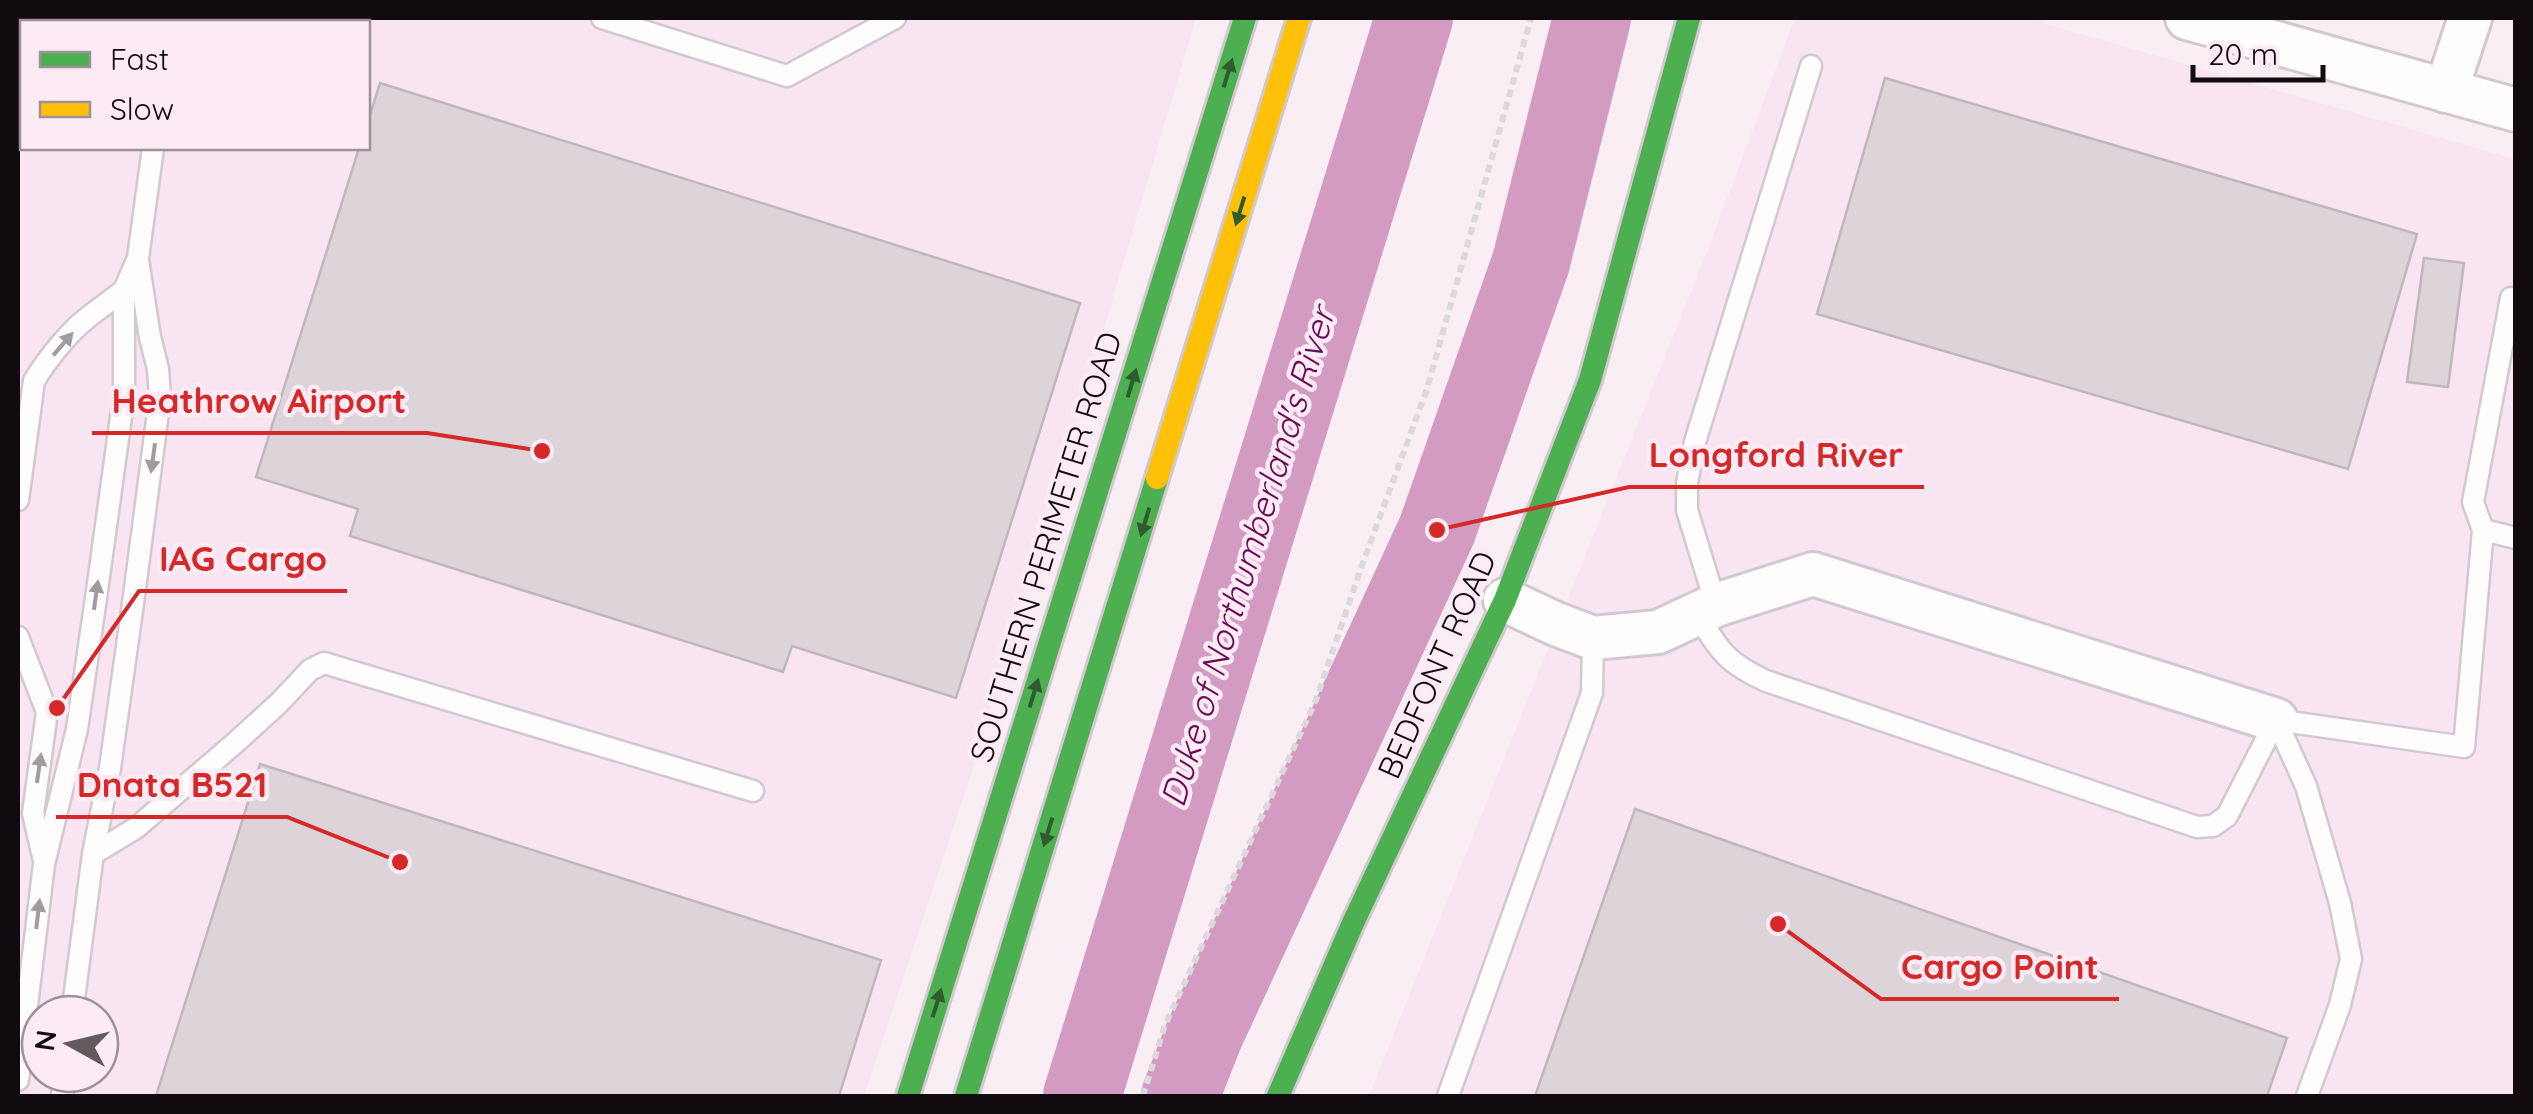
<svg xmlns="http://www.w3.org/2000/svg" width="2533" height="1114" font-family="Quicksand,sans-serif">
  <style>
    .built { fill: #f9e4f1; fill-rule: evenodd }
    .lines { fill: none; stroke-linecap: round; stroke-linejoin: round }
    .river { stroke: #d49bc2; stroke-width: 78 }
    .building { fill: #ddd4da; stroke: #bfb7bc; stroke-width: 2.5 }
    .lane-casing { stroke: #d2c9ce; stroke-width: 25 }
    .street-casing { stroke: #d2c9ce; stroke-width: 48 }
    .fast-casing { stroke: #d2c9ce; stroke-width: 28 }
    .slow-casing { stroke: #d2c9ce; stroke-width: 28 }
    .path { stroke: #dcd9da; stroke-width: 6; stroke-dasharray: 8 5; stroke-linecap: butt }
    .lane { stroke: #fefcfd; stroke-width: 20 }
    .street { stroke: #fefcfd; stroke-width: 42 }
    .fast { stroke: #4caf50; stroke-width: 22 }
    .slow { stroke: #ffc107; stroke-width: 22 }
    .oneway { fill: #2e5c30 }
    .oneway2 { fill: #9f9b9e }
    .labels { text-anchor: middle; stroke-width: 9; stroke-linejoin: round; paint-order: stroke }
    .street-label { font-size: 32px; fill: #110a0f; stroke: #fceaf5 }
    .water-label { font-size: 35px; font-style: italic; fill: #6a0b57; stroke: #fceaf5 }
    .leader { fill: none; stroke: #d62828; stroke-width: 4 }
    .callout-dot { fill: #d62828; stroke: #fceaf5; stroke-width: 4 }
    .callout-label { font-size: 35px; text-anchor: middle; font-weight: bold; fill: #d62828; stroke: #fceaf5; stroke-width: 9; stroke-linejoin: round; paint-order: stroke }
  </style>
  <rect width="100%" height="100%" fill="#f8eef4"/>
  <path class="built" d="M18,18h1178l-219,737 -113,341h-846zM22,22h346v126h-346zM40,1014h60v60h-60z
    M1795,18h249l-2,5 473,136v937h-1146l338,-844z"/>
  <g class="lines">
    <path class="river" d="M1082,1096l332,-1078
      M1180,1096l24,-61 233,-505 94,-268 61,-244"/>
  </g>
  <path class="building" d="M1885,78l532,156 -69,235 -531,-155z
    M380,83l700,220 -124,395 -164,-52 -9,26 -433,-136 8,-27 -102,-32 103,-329h9v-27z
    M2424,258l40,5 -16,124 -41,-5z
    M260,764l621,196 -42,136h-683z
    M1635,809l652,229 -20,58h-732z"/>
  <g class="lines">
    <defs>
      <path id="lane" d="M602,18l185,58 108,-58
        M169,22l1,-4
        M18,38l2,-20
        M18,500l16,-119c12,-20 34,-48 52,-62 12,-10 26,-19 38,-29
        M2483,530l-10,-28 38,-204
        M1716,605l-29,-95v-27l8,-41 116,-376
        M1697,614c23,37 28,48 69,67l431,146 16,-1 14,-10 49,-96
        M18,637l29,75 -14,101 10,44
        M2276,720l188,27 19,-217 33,8
        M2276,720l30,66 34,117 11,56 -11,46 -33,91
        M93,854l43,-26 99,-85 44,-40 31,-33 14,-7 429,128
        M72,1014l21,-160 17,-86 24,-172 26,-199 -2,-28 -8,-32 -12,-77
        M18,1080l26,-216 33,-135 20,-138 27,-196v-105l14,-32 15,-110
        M62,1096l3,-22
        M1448,1096l144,-403 1,-55"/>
      <path id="street" d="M2187,18l329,92
        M2446,91l24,-73
        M1505,600l51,24 37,14 65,-6 58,-27 97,-31 463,146"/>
      <path id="fast" d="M908,1096l337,-1078
        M966,1096l191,-618
        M1278,1096l75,-173 152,-323 85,-220 99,-362"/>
      <path id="slow" d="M1157,478l142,-460"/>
    </defs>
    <use href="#lane" class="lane-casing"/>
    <use href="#street" class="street-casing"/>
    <use href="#fast" class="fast-casing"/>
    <use href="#slow" class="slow-casing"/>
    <path class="path" d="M1143,1096l22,-71 151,-325 45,-132 66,-179 104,-371"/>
    <use href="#lane" class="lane"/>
    <use href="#street" class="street"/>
    <use href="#fast" class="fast"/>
    <use href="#slow" class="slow"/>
  </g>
  <defs><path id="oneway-solid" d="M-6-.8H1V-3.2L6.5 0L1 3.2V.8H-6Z" transform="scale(2.5)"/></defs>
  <g class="oneway">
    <use href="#oneway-solid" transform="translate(1228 73) rotate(-73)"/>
    <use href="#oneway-solid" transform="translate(1240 211) rotate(107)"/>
    <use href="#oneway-solid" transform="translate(1132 383) rotate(-73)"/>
    <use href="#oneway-solid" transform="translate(1145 522) rotate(107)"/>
    <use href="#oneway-solid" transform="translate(1034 693) rotate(-73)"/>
    <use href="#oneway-solid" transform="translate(1048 832) rotate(107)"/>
    <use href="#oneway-solid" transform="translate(937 1003) rotate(-73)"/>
  </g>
  <g class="oneway2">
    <use href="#oneway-solid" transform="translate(63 344) rotate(-49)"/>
    <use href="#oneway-solid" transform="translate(153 458) rotate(98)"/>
    <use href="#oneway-solid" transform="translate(96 595) rotate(-82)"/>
    <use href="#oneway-solid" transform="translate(39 768) rotate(-82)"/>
    <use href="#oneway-solid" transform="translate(38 914) rotate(-83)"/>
  </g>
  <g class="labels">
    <g class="street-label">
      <text transform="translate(1046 547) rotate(-73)" y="11">SOUTHERN PERIMETER ROAD</text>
      <text transform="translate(1437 665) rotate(-66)" y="11">BEDFONT ROAD</text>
    </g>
    <g class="water-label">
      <text transform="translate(1248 557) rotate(-73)" y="12">Duke of Northumberland's River</text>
    </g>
  </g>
  <path class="leader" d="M542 451L427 433H92M1437 530L1629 487H1924M57 708L139 591H347M400 862L287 817H56M1778 924L1881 999H2119"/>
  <g class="callout-dot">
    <circle cx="542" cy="451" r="10"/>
    <circle cx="1437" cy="530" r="10"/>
    <circle cx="57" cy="708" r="10"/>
    <circle cx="400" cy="862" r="10"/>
    <circle cx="1778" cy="924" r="10"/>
  </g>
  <g class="callout-label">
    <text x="259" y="413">Heathrow Airport</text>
    <text x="1776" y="467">Longford River</text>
    <text x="243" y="571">IAG Cargo</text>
    <text x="172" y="797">Dnata B521</text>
    <text x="2000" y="979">Cargo Point</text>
  </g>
  <rect width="2533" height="1114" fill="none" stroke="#110a0f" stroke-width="40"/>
  <rect x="20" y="20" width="350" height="130" fill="#fceaf5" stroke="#9e9099" stroke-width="2.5"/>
  <rect x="40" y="52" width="50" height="15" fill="#4caf50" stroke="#9e9099" stroke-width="2.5"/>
  <text x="110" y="70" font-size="30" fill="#110a0f">Fast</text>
  <rect x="40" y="102" width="50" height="15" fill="#ffc107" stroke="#9e9099" stroke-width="2.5"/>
  <text x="110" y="120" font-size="30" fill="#110a0f">Slow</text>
  <g transform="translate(70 1044) rotate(278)"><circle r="48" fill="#fceaf5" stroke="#9e9099" stroke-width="2.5"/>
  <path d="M0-8L18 38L0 25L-18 38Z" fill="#625a5f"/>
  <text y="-15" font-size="28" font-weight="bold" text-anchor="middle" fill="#110a0f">N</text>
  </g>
  <path d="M2193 65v15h130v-15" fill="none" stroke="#110a0f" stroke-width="5"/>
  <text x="2208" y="65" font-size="30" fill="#110a0f" stroke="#fceaf5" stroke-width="8" paint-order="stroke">20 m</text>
</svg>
